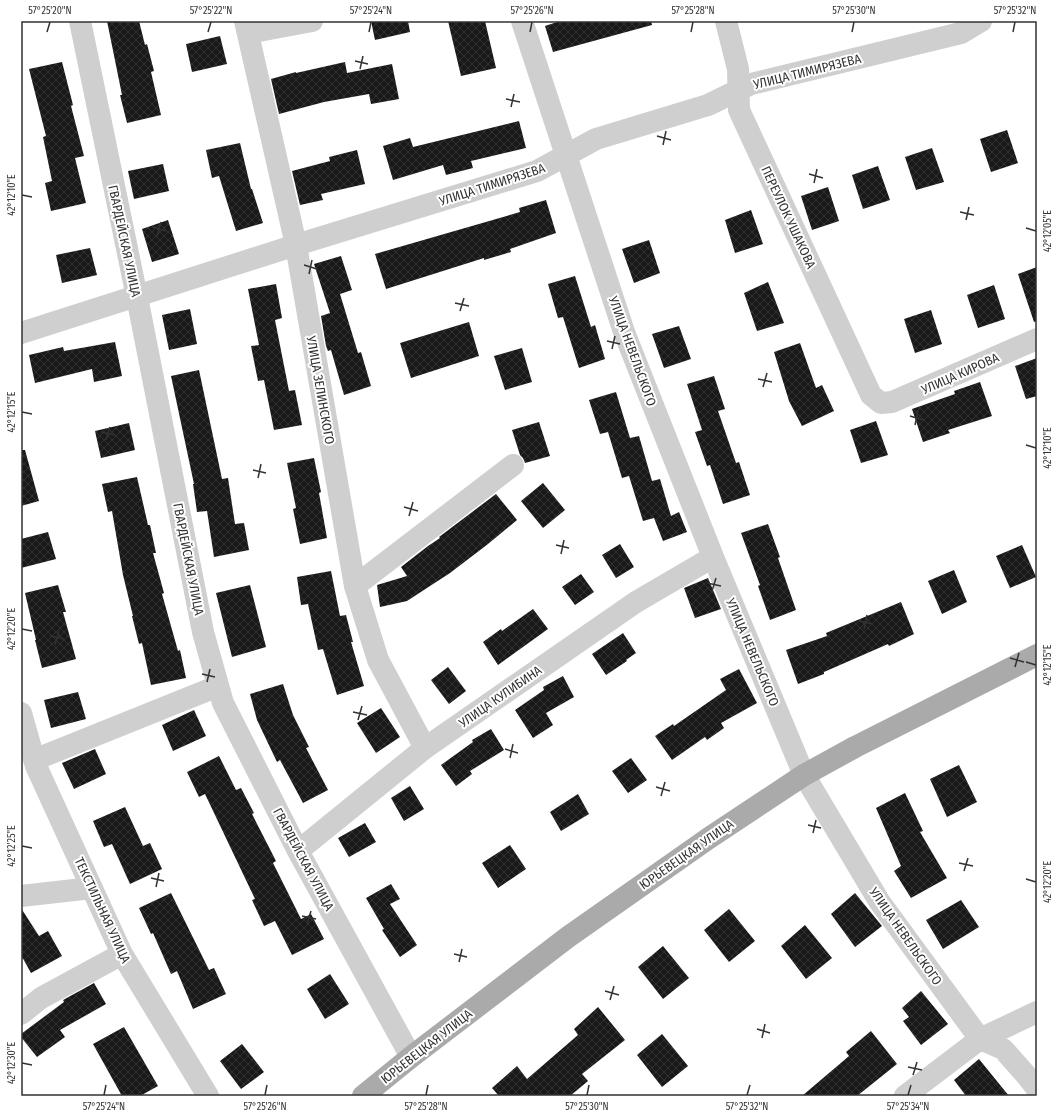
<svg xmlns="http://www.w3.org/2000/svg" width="1058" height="1117" font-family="'Fira Sans Condensed',sans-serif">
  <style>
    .building { fill: url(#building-cross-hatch) }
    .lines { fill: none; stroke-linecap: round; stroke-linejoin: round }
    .minor { stroke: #cfcfcf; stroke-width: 22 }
    .major { stroke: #aaa; stroke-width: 22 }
    .ticks { fill: none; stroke: #323232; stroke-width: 1.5 }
    .labels { text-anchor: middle; stroke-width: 4; stroke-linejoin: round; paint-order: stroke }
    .street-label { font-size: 13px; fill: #323232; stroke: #fff }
    .neatline { fill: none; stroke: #323232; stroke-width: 1.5 }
    .ticks-label { font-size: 10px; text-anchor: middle; fill: #323232 }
  </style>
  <defs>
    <pattern id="building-cross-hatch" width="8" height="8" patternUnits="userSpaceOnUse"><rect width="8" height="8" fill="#191919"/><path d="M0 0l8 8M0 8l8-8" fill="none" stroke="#323232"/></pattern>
  </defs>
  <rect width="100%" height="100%" fill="#fff"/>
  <path class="building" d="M107,21h32l6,24 2,-1 7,27 -3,1 10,43 -34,8 -7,-28h2z
    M371,21h37l2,11 -35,8z
    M448,21h37l11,47 -35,8z
    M560,21h91l1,4 -99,27 -8,-26z
    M220,36l7,28 -35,8 -6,-28z
    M62,62l11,43 -2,1 13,50 -9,2 11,45 -35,8 -6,-28 7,-2 -9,-44 3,-1 -17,-67z
    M345,62l2,11 45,-9 7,35 -28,5 -2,-10 -45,8 -45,12 -8,-35 25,-7v1z
    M519,121l7,27 -55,13 2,7 -27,7 -3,-10 -50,15 -10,-34 27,-8 3,9z
    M1007,130l11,33 -27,9 -11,-33z
    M240,143l11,46h1l11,34 -27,8 -17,-55 -7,2 -6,-28z
    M932,148l12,34 -28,8 -11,-33z
    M357,150l8,34 -44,10 2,6 -23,5 -8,-34 38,-10 -1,-4z
    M163,164l6,27 -35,8 -6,-28z
    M878,166l12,34 -27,9 -11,-34z
    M828,187l11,34 -27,9 -11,-34z
    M546,200l10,33 -46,16 1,3 -27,8v-2l-98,31 -11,-35 145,-42 -1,-4z
    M751,210l12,34 -28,9 -10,-33z
    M168,220l11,34 -27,8 -10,-33z
    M649,240l11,33 -26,10 -12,-34z
    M90,248l7,27 -35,8 -6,-28z
    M341,256l11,34 -12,4 18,59 3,-1 10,34 -27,9 -13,-45 -3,1 -2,-5 -5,-30 9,-3 -16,-49z
    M1037,267v54l-3,1 -16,-48z
    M575,276l16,51 4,-2 10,34 -26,9 -16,-51 -5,1 -10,-34z
    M768,282l16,41 -27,8 -13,-38z
    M276,284l6,34 -7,2 14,71 6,-1 7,35 -28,5 -10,-50 -6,1 -7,-35 8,-1 -11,-56z
    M994,285l11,34 -27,9 -11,-33z
    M190,309l7,35 -28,6 -7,-35z
    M931,310l11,34 -27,9 -11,-34z
    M469,322l10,34 -68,22 -11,-35z
    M679,326l12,33 -27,9 -12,-34z
    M115,342l7,34 -28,6 -2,-13 -57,14 -6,-28 34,-8 1,4z
    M800,343l16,45 6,-3 12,26 -32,15 -13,-25 -15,-49z
    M522,348l10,34 -27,8 -11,-34z
    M1037,358v38l-11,3 -11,-33z
    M199,370l23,109 6,-1 7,46 9,-1 5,27 -35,7 -7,-46 -10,1 -4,-28h1l-23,-108z
    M714,376l11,33 -7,2 18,52 3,-1 11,33 -27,9 -13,-39 -3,1 -12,-34 7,-2 -15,-46z
    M980,382l12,34 -44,14 2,3 -27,9 -11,-33 43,-15 -1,-3z
    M616,392l14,46 9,-2 13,45 8,-2 11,37 8,-4 8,20 -24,9 -9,-23 -11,3 -14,-45 -7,2 -14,-46 -8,2 -11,-34z
    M876,421l12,34 -27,8 -11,-33z
    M539,422l11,34 -25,7 -2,-5 -3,-3 -8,-25z
    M129,423l6,27 -34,8 -6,-27z
    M21,450h4l14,51 -18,5z
    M314,458l7,34 -2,1 8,45 -27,6 -7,-35 3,-1 -9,-45z
    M137,477l11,48h2l6,28h-3l11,40 -2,1 16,57 2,-1 6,28 -35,7 -9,-42 -3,1 -7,-28h1l-10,-41 -11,-64 -4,1 -6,-28z
    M543,483l22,27 -22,18 -22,-27z
    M496,494l21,26 -29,24 -38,29 -43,28 -27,6 -3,-22 30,-9 -6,-9 27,-21 12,-8 -1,-1z
    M768,524l12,33 -2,1 18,52 -26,10 -12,-34 2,-1 -19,-52z
    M48,532l8,27 -35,9v-29z
    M620,544l14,23 -18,11 -14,-23z
    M1022,545l14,32 -26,11 -14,-32z
    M954,570l13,32 -25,12 -14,-33z
    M331,571l9,45 6,-1 7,27h-2l13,44 -27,9 -14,-46 -5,1 -10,-46 -7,1 -4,-28z
    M581,574l13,18 -19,13 -13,-18z
    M708,578l13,31 -26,9 -11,-30z
    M58,585l8,27h-3l13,47 -34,9 -7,-28h1l-11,-47z
    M250,585l16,62 -34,10 -16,-64z
    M901,602l13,32 -25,12 -1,-2 -64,28v2l-26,10 -12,-34 41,-14 -1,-3z
    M533,609l15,20 -50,36 -15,-23 18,-13 1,2z
    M623,633l13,20 -10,7 1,1 -21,14 -14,-21z
    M448,667l18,24 -17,13 -18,-24z
    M739,669l18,34 -36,20 3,5 -17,12 -2,-3 -33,23 -17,-24 18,-12 1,2 52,-36 -6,-11z
    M563,676l11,21 -28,16 7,12 -20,13 -18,-28 29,-20 -1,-3z
    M283,684l10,31 16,32 -3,1 22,42 -25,13 -23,-43 -3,2 -20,-42 -7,-26z
    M78,692l8,27 -35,9 -7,-28z
    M381,708l19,29 -24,16 -19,-30z
    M194,710l12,26 -33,15 -11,-26z
    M491,729l13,21 -34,21 2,3 -16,12 -15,-21 32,-23 -1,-2z
    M95,749l11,25 -32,15 -12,-26z
    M219,756l17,34 5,-2 13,25 -2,1 24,47 -3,2 28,56 10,-5 13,25 -32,16 -17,-34 -11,5 -12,-26 3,-1 -50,-105 -6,3 -12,-25z
    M631,758l16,22 -19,13 -16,-22z
    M959,765l18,37 -30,15 -17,-38z
    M410,786l14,23 -20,12 -13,-23z
    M905,793l18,38 -3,1 27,46 -36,20 -17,-27 7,-5 -25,-58z
    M578,794l11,20 -28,17 -11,-19z
    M125,807l18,39 7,-3 12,26 -32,15 -18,-40 -8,3 -11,-26z
    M365,823l11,19 -27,15 -11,-19z
    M510,845l16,24 -28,19 -16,-25z
    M391,884l9,15 -10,5 27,41 -17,12 -18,-27 2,-1 -18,-31z
    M171,893l38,77 5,-2 12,26 -33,15 -16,-38 -6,3 -18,-41 -2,1 -12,-26z
    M855,893l27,33 -27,21 -24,-33z
    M961,900l18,27 -36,22 -17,-29z
    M21,908l18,28 9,-5 14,25 -31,17 -10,-18z
    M729,909l26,32 -26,21 -25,-32z
    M805,925l27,33 -26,21 -25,-33z
    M663,946l26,32 -26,21 -25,-32z
    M330,974l19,30 -24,15 -18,-30z
    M94,983l12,21 -46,26 5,7 -28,20 -16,-20v-3l43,-32 -1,-2z
    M921,991l27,33 -27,21 -18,-24 6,-4 -7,-9z
    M598,1007l27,33 -43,34 6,7 -18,15h-71l-7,-8 25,-22 10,13 51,-44 -4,-6z
    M124,1027l34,59 -18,10h-18l-29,-52z
    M871,1031l26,33 -40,32h-55l47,-40 -3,-4z
    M662,1034l26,32 -26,21 -25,-32z
    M242,1044l22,28 -23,17 -21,-28z
    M979,1059l30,37h-43l-12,-16z"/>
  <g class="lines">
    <path class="minor" d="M80,21l57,276 66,335 20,71 75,148 113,206
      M245,21l51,224 59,341 23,74 47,88
      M522,21l102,311 89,225 91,218 75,126 101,138 23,10 24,27 10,13
      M726,21l12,48 1,41 132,285 10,8 11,-1 145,-63
      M248,33l64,-12
      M21,333l275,-88 241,-74 59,-32 112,-34 43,-21 210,-51 20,-12
      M355,586l158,-121
      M21,713l15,53 86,188 86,142
      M34,760l184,-74
      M298,851l127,-103 211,-146 77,-45
      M21,896l71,-8
      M21,1014l20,-16 81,-44
      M905,1096l75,-57 57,-27"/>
    <path class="major" d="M363,1096l48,-39 157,-120 141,-99 95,-63 51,-28 182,-92"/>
  </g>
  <path class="ticks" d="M47,32l3,-10M208,32l3,-10M369,32l2,-10M530,32l2,-10M691,32l2,-10M852,32l2,-10M1013,32l2,-10M355,61l13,3M360,69l3,-13M506,99l14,3M511,107l3,-13M657,136l14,4M663,145l3,-14M809,174l14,4M814,183l3,-14M22,195l10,2M960,212l14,3M966,220l3,-13M152,227l14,4M1026,228l10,3M157,236l4,-14M304,265l13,4M309,274l3,-14M455,303l14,3M460,311l4,-13M607,341l13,3M612,349l3,-13M758,379l14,3M763,387l4,-14M22,412l10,2M910,416l13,4M915,425l3,-14M101,432l14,3M106,440l4,-13M1026,445l10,3M253,470l13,3M258,478l3,-14M404,507l14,4M409,516l4,-14M556,545l13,3M561,554l3,-14M707,583l14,3M712,591l4,-13M859,621l13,3M22,629l10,2M864,629l3,-14M50,636l14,3M55,645l4,-14M1010,658l14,4M1026,662l10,3M1015,667l4,-14M202,674l13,3M207,682l3,-13M353,712l14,3M358,720l4,-14M505,749l13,4M510,758l3,-14M656,787l14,4M661,796l4,-14M808,825l13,3M813,833l3,-13M22,846l10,2M959,863l14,3M964,871l4,-13M151,878l13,3M1026,879l10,3M156,887l3,-14M302,916l14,3M307,924l4,-13M454,954l13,3M459,962l3,-13M605,991l14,4M610,1000l4,-14M757,1029l13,4M762,1038l3,-14M22,1063l10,2M908,1067l14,3M913,1075l4,-13M104,1095l2,-10M265,1095l2,-10M426,1095l2,-10M587,1095l2,-10M747,1095l3,-10M908,1095l3,-10"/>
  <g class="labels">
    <g class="street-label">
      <text transform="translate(807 71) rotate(-14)" y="5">УЛИЦА ТИМИРЯЗЕВА</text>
      <text transform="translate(492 184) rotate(-18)" y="5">УЛИЦА ТИМИРЯЗЕВА</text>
      <text transform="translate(789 217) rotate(65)" y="5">ПЕРЕУЛОК УШАКОВА</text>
      <text transform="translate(125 241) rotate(78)" y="5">ГВАРДЕЙСКАЯ УЛИЦА</text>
      <text transform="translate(633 351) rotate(70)" y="5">УЛИЦА НЕВЕЛЬСКОГО</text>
      <text transform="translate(960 373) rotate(-24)" y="5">УЛИЦА КИРОВА</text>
      <text transform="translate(321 390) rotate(80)" y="5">УЛИЦА ЗЕЛИНСКОГО</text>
      <text transform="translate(189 559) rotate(79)" y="5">ГВАРДЕЙСКАЯ УЛИЦА</text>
      <text transform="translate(753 652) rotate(67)" y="5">УЛИЦА НЕВЕЛЬСКОГО</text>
      <text transform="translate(500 696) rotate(-35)" y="5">УЛИЦА КУЛИБИНА</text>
      <text transform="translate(686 854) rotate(-35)" y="5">ЮРЬЕВЕЦКАЯ УЛИЦА</text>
      <text transform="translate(304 859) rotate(62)" y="5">ГВАРДЕЙСКАЯ УЛИЦА</text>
      <text transform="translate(103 910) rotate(65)" y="5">ТЕКСТИЛЬНАЯ УЛИЦА</text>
      <text transform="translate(906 936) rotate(55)" y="5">УЛИЦА НЕВЕЛЬСКОГО</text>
      <text transform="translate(426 1046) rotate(-38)" y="5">ЮРЬЕВЕЦКАЯ УЛИЦА</text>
    </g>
  </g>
  <rect width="1058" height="1117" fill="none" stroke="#ffffff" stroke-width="44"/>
  <rect x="22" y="22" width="1014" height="1073" class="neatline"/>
  <g class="ticks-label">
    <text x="50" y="14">57°25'20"N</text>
    <text x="211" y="14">57°25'22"N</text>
    <text x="371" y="14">57°25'24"N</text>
    <text x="532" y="14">57°25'26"N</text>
    <text x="693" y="14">57°25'28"N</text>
    <text x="854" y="14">57°25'30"N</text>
    <text x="1015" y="14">57°25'32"N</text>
    <text transform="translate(11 195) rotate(-90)" y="4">42°12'10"E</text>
    <text transform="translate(1047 231) rotate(-90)" y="4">42°12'05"E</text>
    <text transform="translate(11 412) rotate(-90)" y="4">42°12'15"E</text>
    <text transform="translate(1047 448) rotate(-90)" y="4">42°12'10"E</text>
    <text transform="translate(11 629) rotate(-90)" y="4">42°12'20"E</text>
    <text transform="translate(1047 665) rotate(-90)" y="4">42°12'15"E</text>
    <text transform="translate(11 846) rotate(-90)" y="4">42°12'25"E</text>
    <text transform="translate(1047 882) rotate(-90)" y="4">42°12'20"E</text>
    <text transform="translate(11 1063) rotate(-90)" y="4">42°12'30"E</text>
    <text x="104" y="1110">57°25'24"N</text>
    <text x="265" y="1110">57°25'26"N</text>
    <text x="426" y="1110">57°25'28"N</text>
    <text x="587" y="1110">57°25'30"N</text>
    <text x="747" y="1110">57°25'32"N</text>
    <text x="908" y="1110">57°25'34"N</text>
  </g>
</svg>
